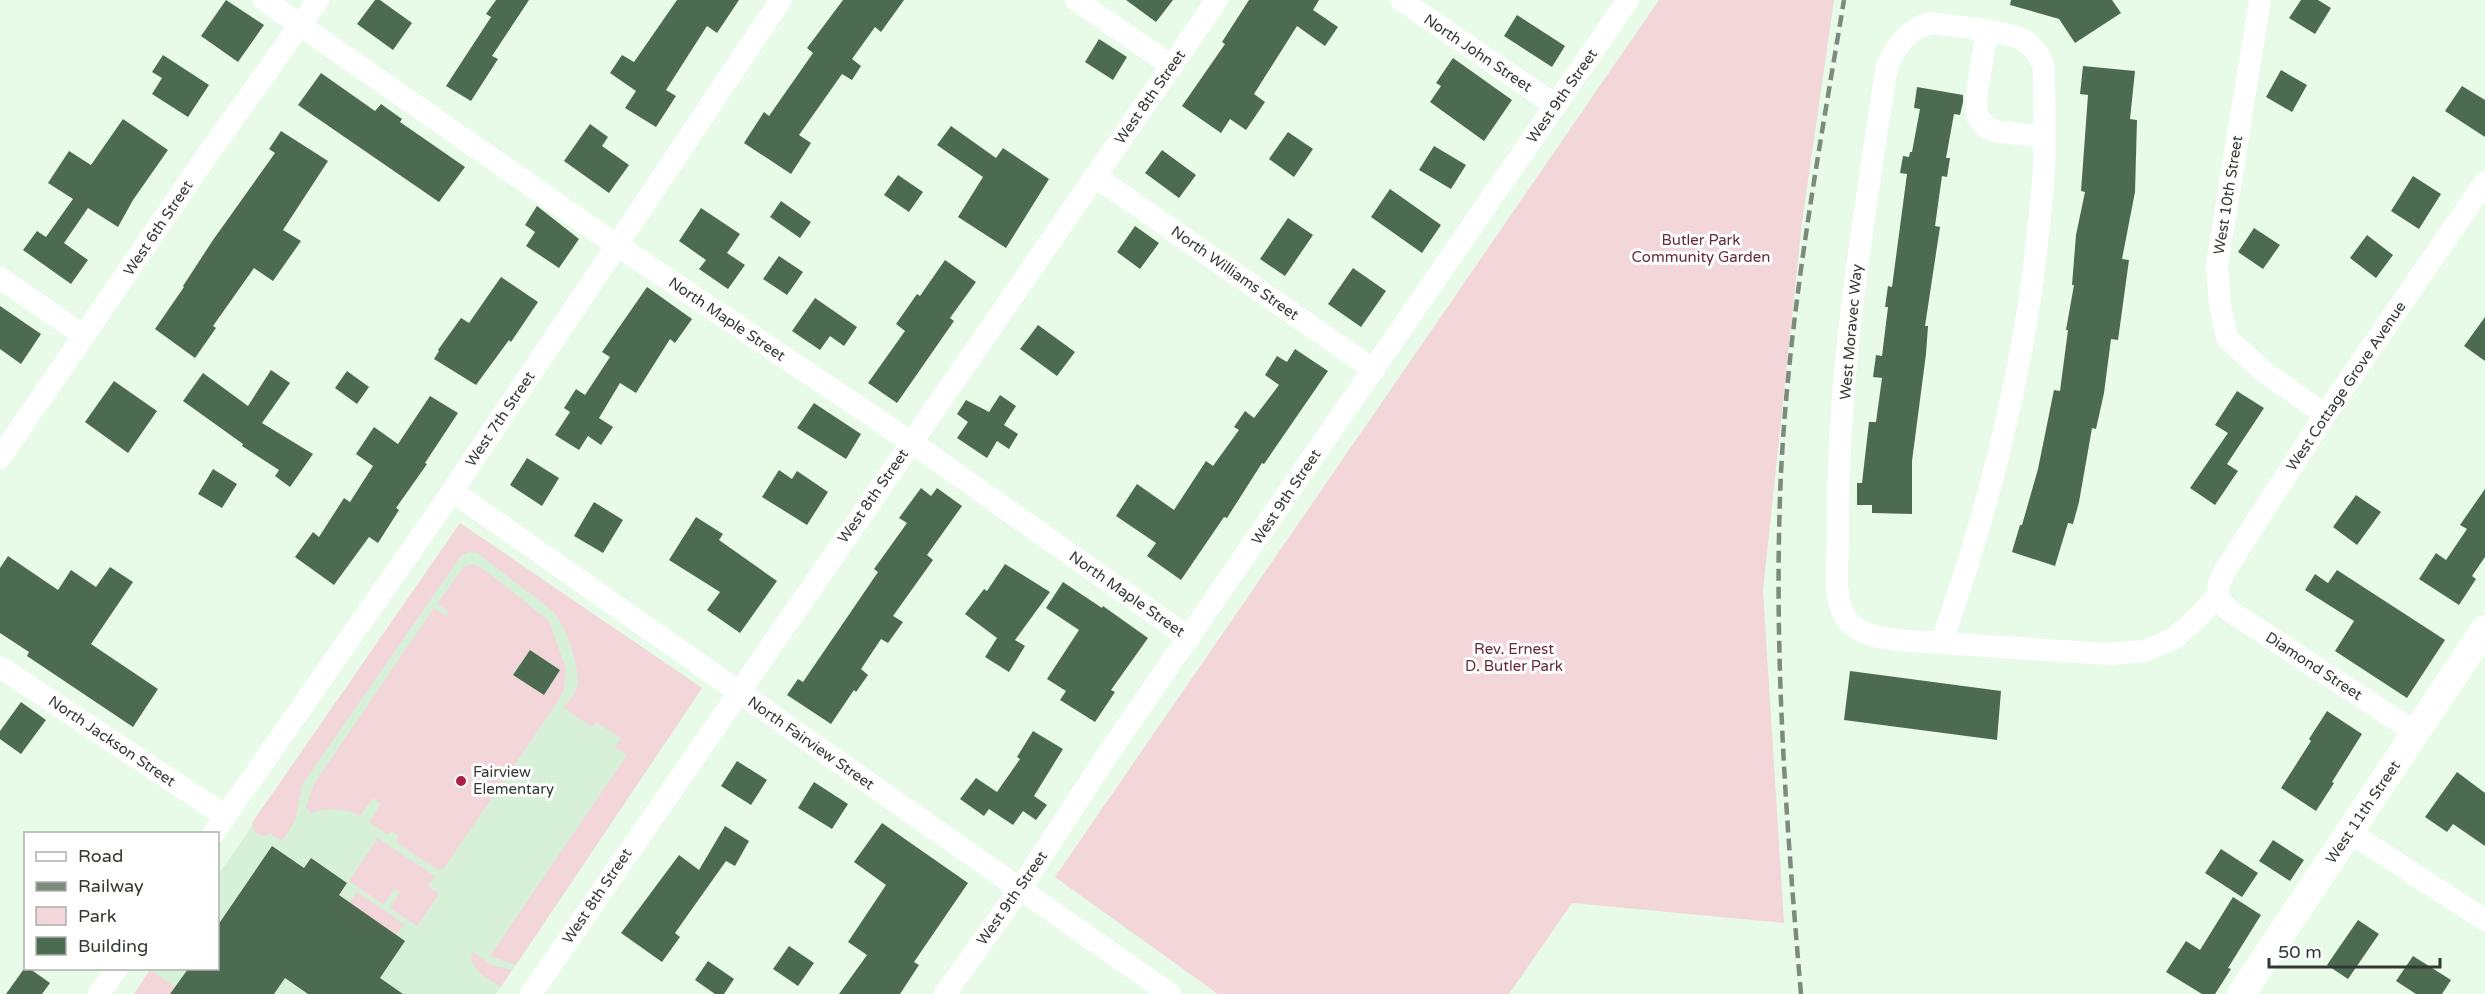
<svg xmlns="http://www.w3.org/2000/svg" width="2485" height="994" font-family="'Varela Round',sans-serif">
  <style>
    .built { fill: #d7f0d8 }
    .green { fill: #f3d6d9; fill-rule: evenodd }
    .building { fill: #4d6b50 }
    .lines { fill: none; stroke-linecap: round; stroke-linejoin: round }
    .minor { stroke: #fff; stroke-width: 22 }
    .tertiary { stroke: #fff; stroke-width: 28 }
    .rail { stroke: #7d8a7d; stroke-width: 4.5; stroke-dasharray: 12 6; stroke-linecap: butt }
    .poi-dot { fill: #af1d4b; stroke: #fff; stroke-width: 2 }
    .labels { text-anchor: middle; stroke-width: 6; stroke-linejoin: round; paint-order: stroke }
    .street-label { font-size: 15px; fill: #323a32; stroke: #fff }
    .park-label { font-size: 15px; fill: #652a36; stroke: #fff }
    .poi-label { font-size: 15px; fill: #323a32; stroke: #fff; text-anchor: start }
  </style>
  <rect width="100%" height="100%" fill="#e7fbe8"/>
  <path class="built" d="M463,526l239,162 -206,306h-362l17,-25 67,-1v-93z"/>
  <path class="green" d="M1659,0h175l-32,222 -39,369 21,332 -212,-20 -63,91h-291l-163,-117z
    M460,523l242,165 -186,277 -26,-9 137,-201 -12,-8 6,-9 -25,-16 -4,5 -28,-19c5,-8 13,-16 14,-25 1,-19 -13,-58 -25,-72l-76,-58 -9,-1 -8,5 -158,228 -7,36 -13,20 -12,-8 -7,4 -8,-5 -3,-9z
    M472,564l13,6 64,51 17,48 -2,20 -6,12 -114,167 -6,2 -42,-28 3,-6 -8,-5 -3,4 -19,-13 12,-18 -8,-6 -13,18c-17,-9 -32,-8 -49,-3l-5,-6 8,-23 120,-176 12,8 3,-4 -12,-8 26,-36zM530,650l30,20 -16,25 -31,-20z
    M378,838l57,38 -7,10 11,8 -22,32 -27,-18 10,-16 -5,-4 -11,17 -35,-24z
    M357,892l47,32 -8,11 -47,-32z
    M472,951l20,14 20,5 -11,17c-14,-9 -33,-17 -29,-36z
    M150,970l25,17 -5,7h-36z"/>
  <path class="building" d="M226,0l38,25 -26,37 -37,-26z
    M375,0h5l32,23 -19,27 -36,-26z
    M496,0h33l-37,56 6,3 -27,42 -25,-15 45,-69 -5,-3z
    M677,0h62l-22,33 -10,-7 -41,64 10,6 -20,31 -31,-19 11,-17 -26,-18 12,-18 12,7z
    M843,0h61l-23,32 -6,-5 -23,32 9,7 -9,14 -10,-6 -43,61 12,8 -20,31 -47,-31 20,-31 5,4 44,-63 -6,-5z
    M1126,0h47l-17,22z
    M1249,0h70l-6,10 25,17 -13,19 -28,-20 -43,68 11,8 -19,28 -16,-11 -9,14 -39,-27 43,-62 -3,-2z
    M2011,0h101l9,13 -46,30 -16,-24 -49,-14z
    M2301,0h17l13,8 -16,26 -26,-16z
    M1517,15l48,31 -13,21 -48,-31z
    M1099,39l28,18 -14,23 -28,-18z
    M163,55l46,30 -21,32 -36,-23 10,-16 -10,-6z
    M1453,58l59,42 -28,41 -54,-39 11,-16 -5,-3z
    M2083,66l52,5 -5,48 7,1 -2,72 -13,67 7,1 -11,80 -7,-1 -7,54 -8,36 -4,-1 -13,74 -6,22 -5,-1 -13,43 -43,-14 8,-27h2l16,-56 16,-79 6,1 8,-61h-2l8,-45h-2l4,-50 9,-43 -4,-1 7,-96 -8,-1z
    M2281,70l26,15 -15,27 -26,-15z
    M321,73l54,38 6,-7 21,15 -2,3 65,45 -26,35 -141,-97z
    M2462,86l23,14v37l-40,-26z
    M1917,87l46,8v7l-3,13 -6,-1 -8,44h4l-3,19 -5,-1 -7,50 5,1 -15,99h3l-2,28 -14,107v53l-40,-1v-8h-15v-22h5l7,-61h7l6,-44 -9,-1 3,-22 6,1 6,-49h-3l3,-21 4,1 15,-113 -7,-1 3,-17 6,1 1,-5h2l8,-43 -6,-1z
    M123,119l45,31 -35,50 -15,27 -30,-19 -24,35 24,17 -17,24 -48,-34 14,-19 9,6 27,-38 -25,-16 21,-32 22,14z
    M590,124l18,13 -6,9 27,19 -20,28 -45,-32z
    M951,126l45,32 7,-10 46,31 -43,69 -48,-31 25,-40 -46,-32z
    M281,131l47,30 -45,69 18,11 -28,40 -19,-13 -41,58 3,2 -21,30 -40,-29 29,-42 -1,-1 30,-46 62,-87 -6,-4z
    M1288,132l25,17 -19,28 -25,-18z
    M1434,146l32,19 -15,24 -32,-19z
    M1162,150l34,25 -17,23 -34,-25z
    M898,175l25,17 -14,20 -25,-17z
    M2413,176l28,18 -22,35 -28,-18z
    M1390,189l51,36 -19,28 -51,-36z
    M781,201l30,21 -11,16 -30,-21z
    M537,206l42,33 -20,29 -33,-22 9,-14 -10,-7z
    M701,208l39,26 -13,19 18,12 -17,24 -29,-20 7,-9 -27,-19z
    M1288,218l25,17 -28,41 -25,-17z
    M1135,226l24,17 -19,26 -23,-17z
    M2254,228l26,17 -17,24 -25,-17z
    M2367,235l26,20 -17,23 -26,-20z
    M779,256l24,16 -16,23 -24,-16z
    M945,260l31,22 -26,36 4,3 -57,82 -29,-20 37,-52 -9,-7 21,-30 3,2z
    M1353,268l33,23 -25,36 -33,-23z
    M501,277l37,25 -27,40 -2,-2 -33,45 -42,-26 5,-8 -1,-1 23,-32 8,5z
    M647,287l45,32 -17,24 -5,-4 -34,54 -16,-10 -21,35 14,9 -12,18 -13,-9 -9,14 -24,-15 15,-23 -6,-4 12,-19 9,6 25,-38 -8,-5z
    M815,298l42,29 -13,19 -14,-10 -10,14 -28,-19z
    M0,306l41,28 -20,30 -21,-15z
    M2485,317v44l-21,-15z
    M1038,325l37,27 -18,24 -37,-27z
    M1295,349l33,22 -64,93 -2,-1 -35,55 -3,-1 -43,63 -34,-24 9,-13 -40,-27 21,-32 37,26 32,-49 7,5 26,-36 -5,-3 11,-16 9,7 25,-33 -14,-10 12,-19 10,6z
    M271,370l19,13 -28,40 51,31 -23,33 -15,-11 4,-6 -37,-24 1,-2 -60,-43 20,-28 45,33z
    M347,371l22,16 -12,17 -22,-16z
    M114,381l43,30 -29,42 -43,-31z
    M2237,391l27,17 -37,56 11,7 -23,34 -25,-17 38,-55 -13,-8z
    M1000,395l16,11 -12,19 14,9 -9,15 -12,-8 -10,17 -30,-20 11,-16 -11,-8 9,-14 23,12z
    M430,396l28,17 -33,50 2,1 -31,44 3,2 -21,33 -9,-6 -35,48 -39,-28 18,-25 6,5 25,-39 6,4 23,-36 -17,-12 18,-27 24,17z
    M814,403l47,31 -15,25 -49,-31z
    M527,458l32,20 -17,28 -32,-21z
    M213,469l24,15 -15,24 -24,-14z
    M779,470l13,9 5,-8 31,21 -21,33 -45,-28z
    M921,488l10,8 6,-8 25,18 -35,49 6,5 -40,56 10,6 -15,21 -7,-4 -20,30 7,6 -12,17 -2,-2 -23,34 -44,-29 11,-16 5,3 75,-110 -4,-3 33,-46 -8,-5z
    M2485,489v68l-13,19 4,3 -17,26 -40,-26 17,-26 10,7 21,-31 -7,-4z
    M2356,495l25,17 -24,33 -24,-18z
    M594,502l29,18 -20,33 -29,-17z
    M696,517l27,17 -4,6 58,41 -37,52 -33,-23 13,-18 -51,-32z
    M8,556l50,34 13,-20 25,17 14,-20 23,15 -42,62 67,45 -25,38 -106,-71 2,-4 -29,-19v-65z
    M1005,564l45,28 -35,48 10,6 -16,26 -24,-15 12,-19 -32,-24 19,-25 3,2z
    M2337,570l108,70 -38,58 -72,-47 19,-30 -49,-31 10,-16 13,9z
    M1063,582l39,26 1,-2 45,32 -37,52 4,2 -20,30 -35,-22 6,-9 -19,-12 32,-49 -33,-22z
    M530,650l30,20 -16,25 -31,-20z
    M1850,671l151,20 -4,49 -153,-20z
    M21,702l25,18 -25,34 -21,-15v-8z
    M2327,711l35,23 -30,48 2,1 -18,28 -35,-23 30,-47 -2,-2z
    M1033,731l30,18 -29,47 13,9 -11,15 -13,-9 -10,14 -24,-16 -5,7 -24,-17 16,-21 21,14 23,-33 -3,-2z
    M737,761l30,19 -16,25 -30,-19z
    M2457,772l28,21v53l-32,-22 -6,8 -22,-15z
    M814,782l34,22 -16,25 -34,-21z
    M882,823l86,60 -54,79 5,3 -19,29h-61l28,-39 -19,-13 38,-57 -32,-23z
    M725,826l24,15 -14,25 -9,-5 -51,72 5,4 -18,25 -41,-29 58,-78 20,15z
    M2273,840l31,20 -14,21 -31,-20z
    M272,846l32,22 7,-10 36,25 -8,12 66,46 -25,37 23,16h-95l-23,-16 -11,16h-104l18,-25h30v-44z
    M2221,849l37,24 -16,24 -37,-24z
    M2233,897l28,18 -33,53 3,1 -16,25h-13l-36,-22 20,-31 14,9z
    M2358,920l21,14 -31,45 -21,-14z
    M789,946l25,17 -16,23 -25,-17z
    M2413,956l38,24 -9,14h-26l-20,-13z
    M708,961l26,18 -10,15h-9l-20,-14z
    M26,966l24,17 -8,11h-36z"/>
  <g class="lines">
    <path class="minor" d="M264,0l335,233 312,209 278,196
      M1076,0l96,66
      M1401,0l154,105
      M2260,0l-43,265 3,40 7,33 36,33 62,44
      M1987,32l-11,65 1,19 9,11 8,4 51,6
      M1096,177l278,193
      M0,278l84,58
      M0,458l208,-304 110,-154
      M452,491l718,503
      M2217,596l2,-13 7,-14 99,-154 160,-233
      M2217,596l10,13 188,123
      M1941,643c-28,-3 -81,1 -97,-28 -11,-21 -6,-52 -6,-76 -2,-159 25,-317 49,-474 10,-21 21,-36 44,-42 26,4 66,6 90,16 13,6 22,19 23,33 0,32 1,64 0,96 -2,37 -7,73 -11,109 -18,128 -48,244 -92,366l167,11 37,-3 30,-13 25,-23 17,-19
      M0,667l225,149
      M2349,832l136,88
      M213,834l232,-332 336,-502
      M99,994l18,-26
      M531,994l686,-994
      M945,994l75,-105 88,-135 520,-754"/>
    <path class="tertiary" d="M2241,994l244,-365"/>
    <path class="rail" d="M1801,994c-15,-174 -28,-347 -20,-521 8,-159 37,-316 63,-473"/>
  </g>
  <circle class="poi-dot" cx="461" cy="781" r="6"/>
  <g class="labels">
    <g class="street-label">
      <text transform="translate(1478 53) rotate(34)" y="5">North John Street</text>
      <text transform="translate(1562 96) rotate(-55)" y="5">West 9th Street</text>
      <text transform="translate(1150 97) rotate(-55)" y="5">West 8th Street</text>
      <text transform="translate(2228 195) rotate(-81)" y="5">West 10th Street</text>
      <text transform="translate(158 228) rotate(-56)" y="5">West 6th Street</text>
      <text transform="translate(1235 273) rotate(35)" y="5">North Williams Street</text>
      <text transform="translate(727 319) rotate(34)" y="5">North Maple Street</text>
      <text transform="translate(1851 332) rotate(-85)" y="5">West Moravec Way</text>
      <text transform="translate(2346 386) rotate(-56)" y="5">West Cottage Grove Avenue</text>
      <text transform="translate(500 419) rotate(-56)" y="5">West 7th Street</text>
      <text transform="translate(873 496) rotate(-55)" y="5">West 8th Street</text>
      <text transform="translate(1286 497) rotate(-56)" y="5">West 9th Street</text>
      <text transform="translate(1127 594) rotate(35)" y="5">North Maple Street</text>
      <text transform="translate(2314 666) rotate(33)" y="5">Diamond Street</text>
      <text transform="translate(112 741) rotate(34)" y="5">North Jackson Street</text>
      <text transform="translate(811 743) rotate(35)" y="5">North Fairview Street</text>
      <text transform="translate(2363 812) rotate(-56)" y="5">West 11th Street</text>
      <text transform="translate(597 896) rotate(-56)" y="5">West 8th Street</text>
      <text transform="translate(1012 898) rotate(-55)" y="5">West 9th Street</text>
    </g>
    <g class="park-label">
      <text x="1701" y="245">Butler Park<tspan x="1701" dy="17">Community Garden</tspan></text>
      <text x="1514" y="654">Rev. Ernest<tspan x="1514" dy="17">D. Butler Park</tspan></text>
    </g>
    <g class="poi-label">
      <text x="473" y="777">Fairview<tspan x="473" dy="17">Elementary</tspan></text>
    </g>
  </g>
  <rect x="24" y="832" width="195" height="138" fill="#ffffff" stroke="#adb0ad" stroke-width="1.5"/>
  <rect x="36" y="852" width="30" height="9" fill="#ffffff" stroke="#adb0ad" stroke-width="1.5"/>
  <text x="78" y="862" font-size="18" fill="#323a32">Road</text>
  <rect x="36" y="882" width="30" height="9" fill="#7d8a7d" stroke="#adb0ad" stroke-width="1.5"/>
  <text x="78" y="892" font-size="18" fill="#323a32">Railway</text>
  <rect x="36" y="907" width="30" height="18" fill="#f3d6d9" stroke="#adb0ad" stroke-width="1.5"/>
  <text x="78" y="922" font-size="18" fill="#323a32">Park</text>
  <rect x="36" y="937" width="30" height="18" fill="#4d6b50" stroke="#adb0ad" stroke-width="1.5"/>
  <text x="78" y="952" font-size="18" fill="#323a32">Building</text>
  <path d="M2269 958v9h171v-9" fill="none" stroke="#323a32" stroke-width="3"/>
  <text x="2278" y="958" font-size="18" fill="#323a32" stroke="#ffffff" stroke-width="4.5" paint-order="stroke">50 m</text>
</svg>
